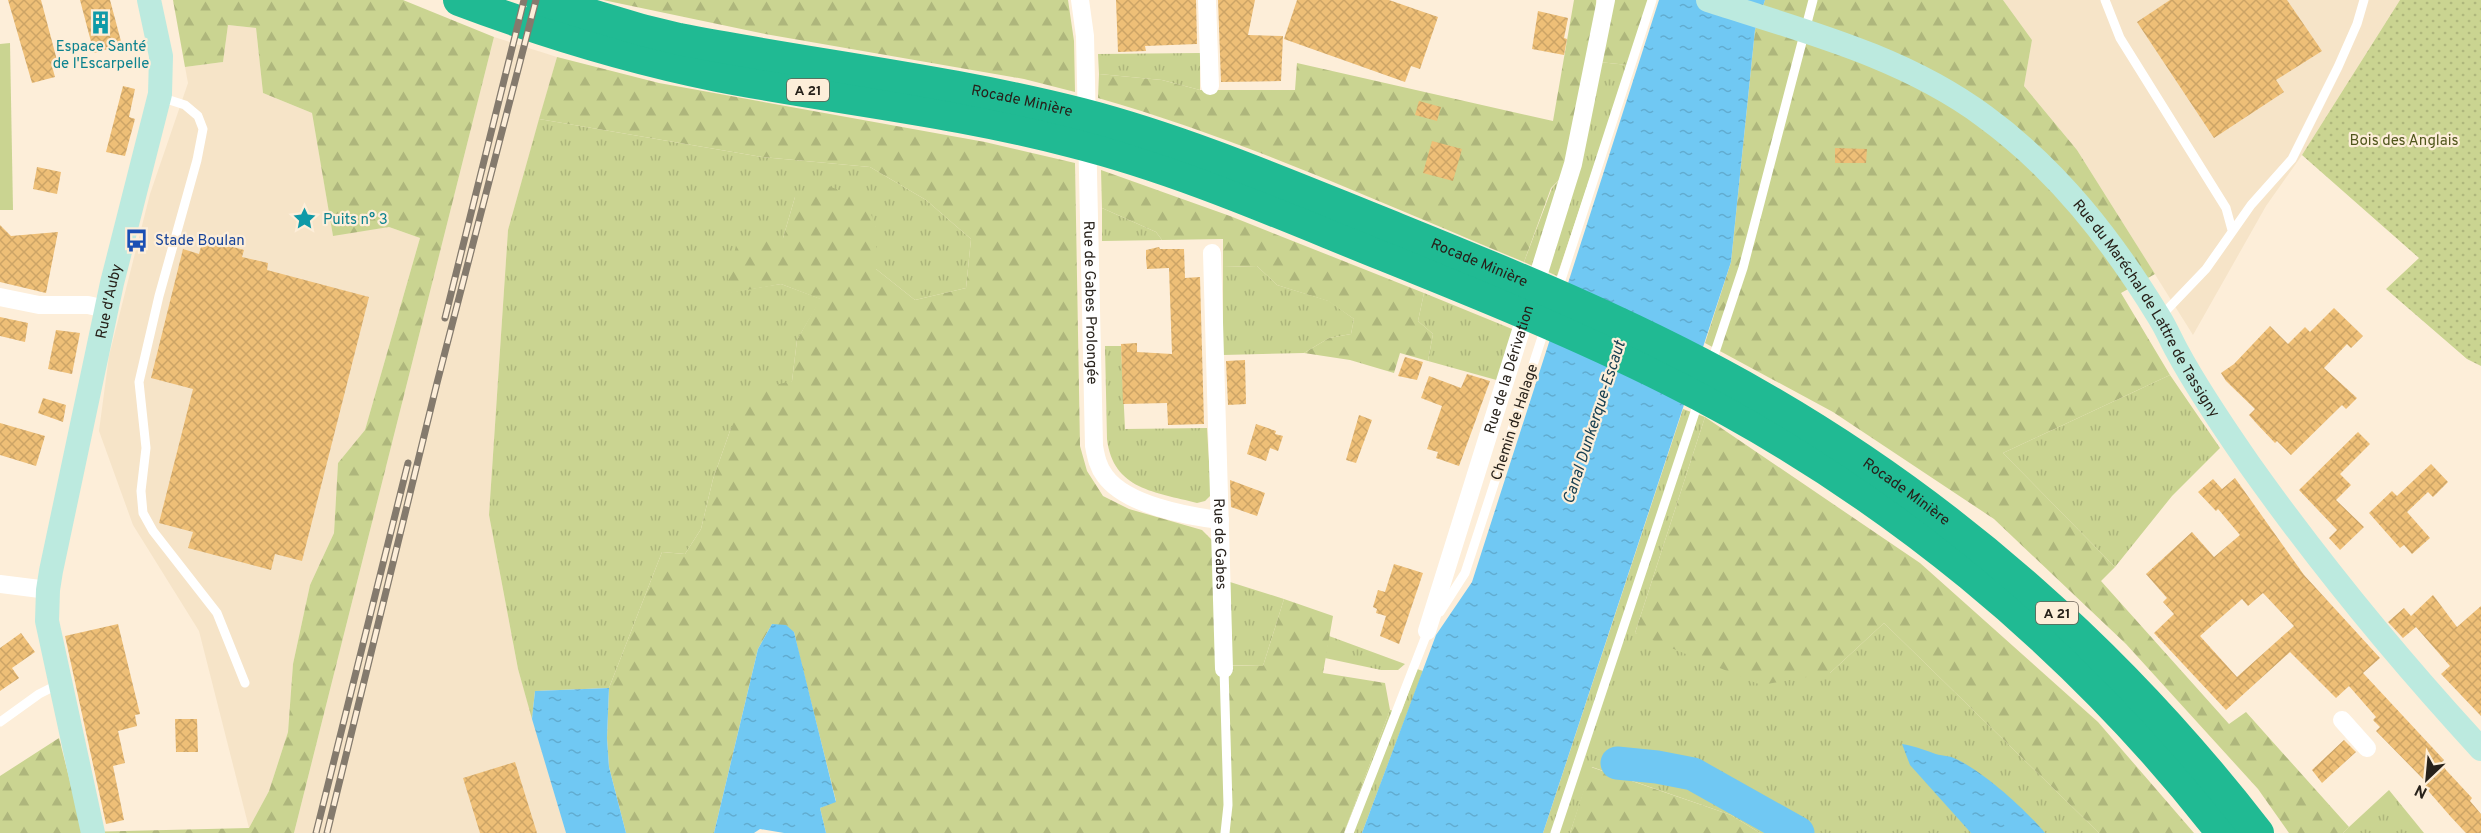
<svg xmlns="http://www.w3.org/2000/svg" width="2481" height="833" font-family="Overpass,sans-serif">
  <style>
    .built { fill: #f6e4c8 }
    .grass { fill: url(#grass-tufts) }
    .forest { fill: url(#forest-firs) }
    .park { fill: url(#park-dots) }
    .pitch { fill: #cad491 }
    .water { fill: url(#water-ripples) }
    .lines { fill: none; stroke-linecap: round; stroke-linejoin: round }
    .river { stroke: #70c8f3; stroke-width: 33 }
    .building { fill: url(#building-cross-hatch); fill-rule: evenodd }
    .lane { stroke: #fff; stroke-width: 9 }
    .street { stroke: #fff; stroke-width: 18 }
    .secondary { stroke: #bceadf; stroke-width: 24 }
    .highway { stroke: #20ba93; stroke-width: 32 }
    .rail-casing { stroke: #847a6d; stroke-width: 7 }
    .rail { stroke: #fdeed9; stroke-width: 4.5; stroke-dasharray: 14; stroke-linecap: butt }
    .labels { text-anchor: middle; stroke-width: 4.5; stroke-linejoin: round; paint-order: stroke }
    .shield { fill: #fdeed9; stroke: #675e53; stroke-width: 1.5 }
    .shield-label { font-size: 14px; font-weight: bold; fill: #27211a }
    .culture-label { font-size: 15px; fill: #0d838f; stroke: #fdeed9 }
    .street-label { font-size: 15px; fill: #27211a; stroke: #fdeed9 }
    .park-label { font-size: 15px; fill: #51571d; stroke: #fdeed9 }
    .transit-label { font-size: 15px; fill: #164399; stroke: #fdeed9; text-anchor: start }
    .water-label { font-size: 16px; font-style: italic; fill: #184052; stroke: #fdeed9 }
  </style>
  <defs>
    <pattern id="grass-tufts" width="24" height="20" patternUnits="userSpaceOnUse" patternTransform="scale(1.5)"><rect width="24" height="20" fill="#cad491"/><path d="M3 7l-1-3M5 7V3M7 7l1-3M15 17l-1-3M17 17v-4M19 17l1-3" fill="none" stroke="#aeb67c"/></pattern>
    <pattern id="forest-firs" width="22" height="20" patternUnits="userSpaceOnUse" patternTransform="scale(1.5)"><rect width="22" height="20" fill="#cad491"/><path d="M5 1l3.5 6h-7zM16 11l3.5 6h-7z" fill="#aeb67c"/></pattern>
    <pattern id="park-dots" width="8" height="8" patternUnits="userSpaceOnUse" patternTransform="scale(1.5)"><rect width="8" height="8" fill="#cad491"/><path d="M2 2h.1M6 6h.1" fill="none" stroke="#aeb67c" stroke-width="1.8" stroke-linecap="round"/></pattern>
    <pattern id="water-ripples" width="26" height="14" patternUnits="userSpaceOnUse" patternTransform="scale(1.5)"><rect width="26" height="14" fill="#70c8f3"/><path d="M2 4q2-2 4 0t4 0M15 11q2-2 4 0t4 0" fill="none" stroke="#61acd0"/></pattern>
    <pattern id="building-cross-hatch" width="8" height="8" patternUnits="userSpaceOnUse" patternTransform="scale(1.5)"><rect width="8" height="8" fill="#eebf77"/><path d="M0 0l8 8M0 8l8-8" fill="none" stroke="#cca466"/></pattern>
  </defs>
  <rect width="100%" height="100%" fill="#fdeed9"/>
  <path class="built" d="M2003,0h397l-98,155 -36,51 -73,129 -116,-185 -53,-64 8,-46z
    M228,25l28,3 7,65 49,20 21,122 56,-8 31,11 -55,192 -27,33 -4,70 -24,52 -17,79 -5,68 -19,59 -20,37 -50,-197 -66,-106 -34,-94 10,-75 41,-162 38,-111 -3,-16 38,-5z
    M494,37l63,20 -49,173 -19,285 29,154 48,164h-272z"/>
  <path class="grass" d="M1200,53v37l-38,-10 -63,-6 -1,-20z
    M1599,62l29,3 -71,211 -11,-5z
    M539,119l223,38 108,10 56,33 45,39 -5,49 -51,12 -39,-31v-42l-81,-30 -12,41 -57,55 55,-9 40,15 -24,41 -5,41 -61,47 -18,51 -12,50 -16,25 -23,-2 -53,136 -74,3 -3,28 -14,-50 -29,-154 19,-285z
    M1563,176l-28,91 -11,-5 28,-74z
    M1102,208l54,24 6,8 -60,1z
    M1257,266l20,19 52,16 25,18 -3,15 -22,4 -25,15 -81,2v-88z
    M1424,293l93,38 -17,50 -72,-20 5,-27 -15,-13z
    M1105,346h16l4,83 82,-1 4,67 -6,6 -8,2c-41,-11 -84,-13 -90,-64z
    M2170,375l50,73 -48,48 -57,71 -112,-114z
    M1683,409l22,8 -70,216 195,40 54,-50 215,210h-339l-29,-18 -139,-48 -22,66h-27z
    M1230,582l54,17 -21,67 -31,-1z
    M1329,636l76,28 -7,6h-17l-56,-12z
    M1417,669l6,2 -61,162h-18l46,-123 11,3z
    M2389,790l35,43h-81l6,-6z"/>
  <path class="forest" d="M173,0h230l91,37 -200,796h-294v-57l59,-38 24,94 166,-4 20,-37 19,-59 5,-68 17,-79 24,-52 4,-70 27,-33 55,-192 -31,-11 -56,9 -21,-123 -49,-20 -7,-65 -28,-3 -5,37 -38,5z
    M603,0h465l6,41 1,51 -51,-13 -259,-45z
    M1574,0h22l1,8 -34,168 -12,12 -27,74c-141,-58 -279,-122 -426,-164l1,-24 63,6 38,10h95l2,-27 256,58z
    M1612,0h37l-21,65 -29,-3z
    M1765,0h238l29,40 -8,46 53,64 78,124 -34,19 49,82 -167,78 112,114 -14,14 128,143 17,-12 103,115 -6,6h-54l-31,-44 -132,-145 -132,-125 -161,-107 -128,-69 26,-81 24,-232z
    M557,57l102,26 326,59 90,21 5,283 7,25 16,25 26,13 73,21 12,12 2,123 47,1 21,-67 49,17 -10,57 62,10 5,27 -46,123h-518l-6,-25 16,-7 -37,-147 -5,-22 -22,-8 -14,25 -44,184h-88l-17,-66 -2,-29 2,-50 53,-136 23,2 16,-25 12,-50 18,-51 19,-37 42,-10 5,-41 23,-41 -39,-15 -56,10 12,-53 46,-3 12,-41 27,-13 43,15 11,28v42l39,31 51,-12 5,-49 -45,-39 -56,-33 -108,-10 -223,-38z
    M1101,170l129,46 194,77 -6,28 15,13 -5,27 -28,-8 -6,20 -44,-13 -46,-7 25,-15 22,-4 3,-15 -26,-18 -51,-16 -20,-19 -34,1v-28l-61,1 -6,-8 -54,-24z
    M1705,417l215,146 178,159 96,111h-95l-215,-210 -54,50 -69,12 -126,-52z
    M1591,767l140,48 29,18h-190z"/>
  <path class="park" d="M2400,0h81v366l-14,-7 -81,-70 33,-31 -117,-103z"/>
  <path class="pitch" d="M10,43l3,167h-13v-166z"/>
  <path class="water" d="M1659,0h106l-10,30 -24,232 -188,571h-181l74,-198 36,-53z
    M772,624l14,1 8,7 42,170 -16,6 6,25h-42l-24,-4 -6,4h-40l44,-184z
    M609,688l-2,50 2,29 17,66h-60l-34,-114 3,-28z
    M1902,744c12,2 20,5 31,9 7,3 16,2 23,6 28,13 69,50 89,74h-74l-61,-68z"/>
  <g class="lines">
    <path class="river" d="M1617,763l40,4 36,7 105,59"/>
  </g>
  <path class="building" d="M8,0h33l17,64 -6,2 3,11 -23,6z
    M80,0h30l12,45 -28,8z
    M1116,0h80l1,44 -52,2 1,5 -28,1z
    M1218,0h37l-7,35 35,1 -2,45 -60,1z
    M1297,0h92l49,17 -18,52 -9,-3 -6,16 -121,-43z
    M2170,0h117l35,51 -46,29 8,12 -70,46 -77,-116z
    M1538,11l30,7 -4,20 3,1 -3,16 -32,-6z
    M123,86l12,3 -6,28 6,2 -10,37 -19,-4z
    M1419,101l22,6 -4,14 -22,-6z
    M1432,141l30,8 -9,32 -30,-8z
    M1835,148l32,1 -1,14h-31z
    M37,167l24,5 -4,22 -24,-5z
    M0,225l11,11 47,-4 -12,61 -46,-11z
    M203,239l41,11 -2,7 26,6 -1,7 102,27 -67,264 -27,-7 -4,16 -83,-22 5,-16 -34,-9 34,-134 -42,-11 32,-129 16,5z
    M1159,247l1,2h24l1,29 15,-1 4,147 -36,1 -1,-22 -44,1 -2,-60 16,-1v9l35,2 -3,-86 -22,1 -1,-10v-9z
    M2334,308l29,28 -12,12 -4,-4 -23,24 33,30 -11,11 -4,-4 -51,50 -14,-14 -2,2 -18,-19 -8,-9 6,-6 -29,-28 -5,-8 13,-9 36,-38 18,18 17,-17 5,5z
    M0,317l28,6 -3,19 -25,-6z
    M56,330l24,3 -8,41 -24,-5z
    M1405,357l18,5 -6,18 -19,-4z
    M1245,360l1,44 -18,1 -2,-44z
    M1467,374l23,7 -31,85 -23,-8 2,-6 -11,-3 15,-43 -21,-8 8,-22 32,12z
    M43,398l23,7 -3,17 -25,-9z
    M1359,415l13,5 -16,43 -10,-3z
    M0,423l45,13 -9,30 -36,-11z
    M1256,424l20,7 -1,3 8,2 -5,15 -8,-3 -4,13 -19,-7z
    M2358,432l12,12 -30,30 11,11 -15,15 28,27 -24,23 -11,-12 8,-8 -38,-40z
    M2431,464l17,18 -15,15 -5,-5 -21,20 23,26 -18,16 -8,-9 -4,3 -31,-35 23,-22 5,5z
    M2235,478l69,97 76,83 -17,15 81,87 -3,3 5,7 26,28 -2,3 11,13v19h-15l-15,-16 -27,-31 3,-3 -51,-52 4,-4 -7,-7 3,-3 -27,-31 -13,12 -46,-46 -64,58 -72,-77 20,-19 -11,-12 4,-4 -21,-24 46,-42 22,25 26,-22 -22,-26 -2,2 -18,-19 15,-13 9,10zM2263,593l31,33 -57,51 -37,-41 42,-37 6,7z
    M1230,480l35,13 -8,23 -26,-9z
    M1394,564l29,9 -24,71 -19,-8 6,-20 -10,-3 1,-4 -4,-2 5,-17 7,2z
    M2433,595l24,32 24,-21v110l-40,-42 9,-8 -34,-39 -13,11 -15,-16 16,-14 7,8z
    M118,624l22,90 -5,1 2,11 -19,5 7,32 -12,3 11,54 -18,4 -41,-188z
    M21,633l14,19 -23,16 7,10 -19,13v-43z
    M175,719h22l1,33h-22z
    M2344,740l12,12 -34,31 -10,-13z
    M515,762l22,71h-57l-17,-55z"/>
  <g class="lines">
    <path class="lane" d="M2105,0l15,38 106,170 6,22
      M160,97l25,8 13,11 5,13 -6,31 -38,136 -20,86 7,66 -5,43 2,22 10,18 64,82 28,70
      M1558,289l94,-289
      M2161,316l45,-47 45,-64 41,-46 46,-92 19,-43 7,-24
      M1711,364l32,-96 70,-268
      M1440,612l25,-39 80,-245
      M1224,669l4,136 -3,28
      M0,722l39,-28 20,-10
      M1349,833l80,-205
      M1555,833l144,-433"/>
    <g class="street">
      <path id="s1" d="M1080,0l5,36 9,410c2,11 4,21 11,30 21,29 82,40 115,44"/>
      <path d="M1207,0l3,86"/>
      <path id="s2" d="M1212,253l12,416"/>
      <path d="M0,297l39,8h49l18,4"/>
      <path d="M0,584l48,6"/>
      <path id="s3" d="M1427,631l146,-467 33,-164"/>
      <path d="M2342,720l25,28"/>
    </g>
    <g class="secondary">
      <path id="s4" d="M1708,0c95,31 195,56 276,116 73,53 128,124 175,201 7,11 12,23 18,34 21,39 47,77 72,113 71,100 149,195 232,285"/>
      <path id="s5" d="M93,833l-46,-212 1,-31 3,-19 61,-288 48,-189 1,-38 -12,-56"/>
    </g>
    <g class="highway">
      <path d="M459,0c85,32 170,58 259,76 119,23 238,35 355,66 107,27 208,72 310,113 97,39 193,78 285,124 215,107 407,265 554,454"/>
      <path id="s6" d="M541,0l101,30 37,9c134,26 270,41 403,75 108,28 213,74 316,115 124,50 248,101 364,168 193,111 360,260 496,436"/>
    </g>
    <defs>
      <path id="rail" d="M445,318l79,-318
        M316,833l92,-370
        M327,833l110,-450 99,-383"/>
    </defs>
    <use href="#rail" class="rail-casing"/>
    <use href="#rail" class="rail"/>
  </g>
  <defs>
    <symbol id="building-bare" viewBox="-9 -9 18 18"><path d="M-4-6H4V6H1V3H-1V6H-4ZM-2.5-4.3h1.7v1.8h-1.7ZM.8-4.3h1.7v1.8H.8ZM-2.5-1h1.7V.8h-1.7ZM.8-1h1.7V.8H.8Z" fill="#0f9aa8" stroke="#fdeed9" stroke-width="2.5" paint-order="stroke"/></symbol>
    <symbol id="sight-bare" viewBox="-9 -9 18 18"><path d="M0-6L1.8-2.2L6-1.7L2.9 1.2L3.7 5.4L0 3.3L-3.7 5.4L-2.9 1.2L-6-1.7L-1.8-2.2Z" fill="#0f9aa8" stroke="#fdeed9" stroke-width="2.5" paint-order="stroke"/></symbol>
    <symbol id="bus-bare" viewBox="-9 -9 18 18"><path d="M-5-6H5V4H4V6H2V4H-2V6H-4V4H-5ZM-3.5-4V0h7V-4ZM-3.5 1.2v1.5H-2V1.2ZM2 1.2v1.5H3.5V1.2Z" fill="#1a4fb4" stroke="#fdeed9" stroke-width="2.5" paint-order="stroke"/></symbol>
  </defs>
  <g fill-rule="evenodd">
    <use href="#building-bare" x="84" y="6" width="33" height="33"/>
    <use href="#sight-bare" x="288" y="202" width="33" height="33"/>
    <use href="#bus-bare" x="120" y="224" width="33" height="33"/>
  </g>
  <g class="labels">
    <g class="shield">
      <rect x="787" y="79" width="42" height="22" rx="4.5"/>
      <rect x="2036" y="602" width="42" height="22" rx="4.5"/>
    </g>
    <g class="shield-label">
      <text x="808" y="95">A 21</text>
      <text x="2057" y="618">A 21</text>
    </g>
    <g class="culture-label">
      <text x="101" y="51">Espace Santé<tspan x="101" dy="17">de l'Escarpelle</tspan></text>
      <text x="323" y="224" text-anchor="start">Puits n° 3</text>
    </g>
    <g class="street-label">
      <text dy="5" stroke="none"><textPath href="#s6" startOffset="492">Rocade Minière</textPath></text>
      <text dy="5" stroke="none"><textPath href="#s6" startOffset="978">Rocade Minière</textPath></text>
      <text dy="5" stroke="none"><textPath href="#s5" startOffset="543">Rue d'Auby</textPath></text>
      <text dy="5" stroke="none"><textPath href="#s1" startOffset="303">Rue de Gabes Prolongée</textPath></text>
      <text dy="5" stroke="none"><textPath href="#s4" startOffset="555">Rue du Maréchal de Lattre de Tassigny</textPath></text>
      <text dy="5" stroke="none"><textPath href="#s3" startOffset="274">Rue de la Dérivation</textPath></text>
      <text transform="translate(1514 422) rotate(-72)" y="5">Chemin de Halage</text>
      <text dy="5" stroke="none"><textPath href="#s6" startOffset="1464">Rocade Minière</textPath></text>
      <text dy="5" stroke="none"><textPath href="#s2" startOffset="291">Rue de Gabes</textPath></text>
    </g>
    <g class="park-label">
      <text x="2404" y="145">Bois des Anglais</text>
    </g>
    <g class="transit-label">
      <text x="155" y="245">Stade Boulan</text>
    </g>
    <g class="water-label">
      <text transform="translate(1593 422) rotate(-72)" y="6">Canal Dunkerque-Escaut</text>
    </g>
  </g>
  <g transform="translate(2427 779) rotate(206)" stroke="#fdeed9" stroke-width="4.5" paint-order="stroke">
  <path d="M0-4.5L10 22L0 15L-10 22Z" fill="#27211a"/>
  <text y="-9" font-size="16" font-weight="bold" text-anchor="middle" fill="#27211a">N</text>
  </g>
</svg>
